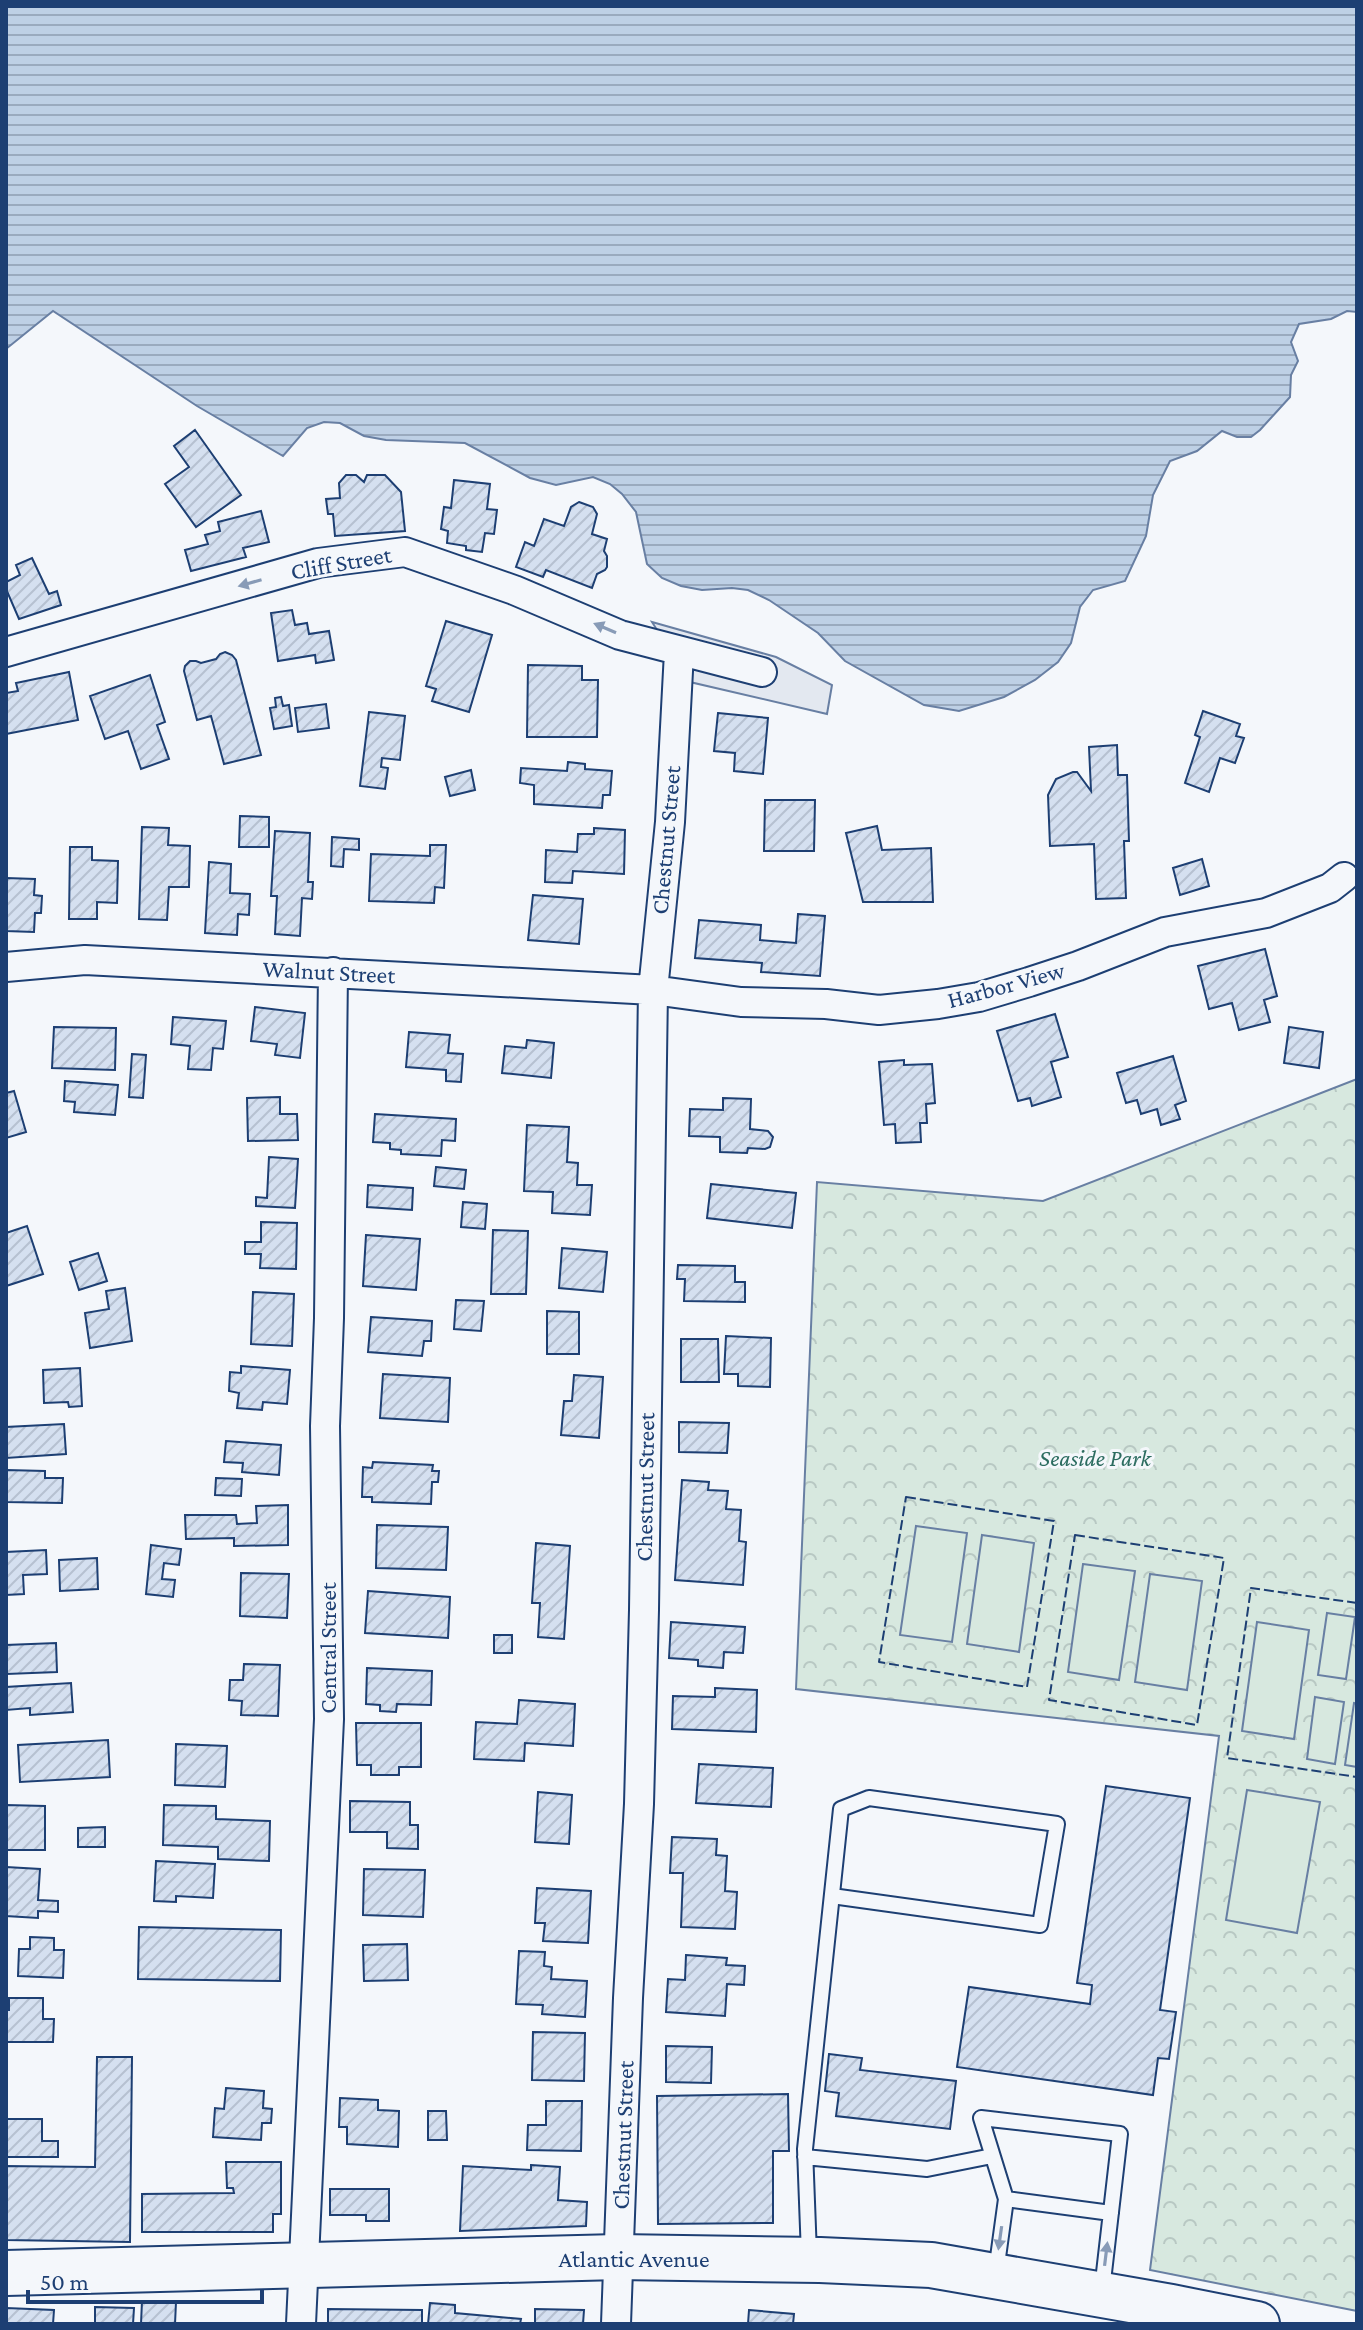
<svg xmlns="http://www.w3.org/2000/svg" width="1363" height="2330" font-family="'Crimson Pro',serif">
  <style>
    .park { fill: url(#park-crowns); stroke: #687fa3; stroke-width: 2 }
    .pitch { fill: #d7e8df; stroke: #687fa3; stroke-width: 2 }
    .parking { fill: #e3e8f0; stroke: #687fa3; stroke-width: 2 }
    .water { fill: url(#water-rules); stroke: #687fa3; stroke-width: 2 }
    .building { fill: url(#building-hatch); stroke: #1d3f73; stroke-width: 2 }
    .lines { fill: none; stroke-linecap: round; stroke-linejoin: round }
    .lane-casing { stroke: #1d3f73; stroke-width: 18 }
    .street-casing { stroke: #1d3f73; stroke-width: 32 }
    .primary-casing { stroke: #1d3f73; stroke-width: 48 }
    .lane { stroke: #f4f7fb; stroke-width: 14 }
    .street { stroke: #f4f7fb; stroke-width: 28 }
    .primary { stroke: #f4f7fb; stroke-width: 44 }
    .fence { stroke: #1d3f73; stroke-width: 2; stroke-dasharray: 10 4; stroke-linecap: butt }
    .oneway { fill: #889bb7 }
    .labels { text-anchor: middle; stroke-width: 6; stroke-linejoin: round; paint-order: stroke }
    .street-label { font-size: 24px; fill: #1d3f73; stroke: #f4f7fb }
    .park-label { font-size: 24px; font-style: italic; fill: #2c6c60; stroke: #f4f7fb }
  </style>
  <defs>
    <pattern id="park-crowns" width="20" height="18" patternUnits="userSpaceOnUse" patternTransform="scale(2)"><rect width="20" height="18" fill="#d7e8df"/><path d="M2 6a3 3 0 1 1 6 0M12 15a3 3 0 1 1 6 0" fill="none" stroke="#b8c8c3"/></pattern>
    <pattern id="water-rules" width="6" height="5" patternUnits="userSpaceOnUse" patternTransform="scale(2)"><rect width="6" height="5" fill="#bed0e5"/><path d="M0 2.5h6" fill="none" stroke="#9aaabe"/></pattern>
    <pattern id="building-hatch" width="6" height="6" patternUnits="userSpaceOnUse" patternTransform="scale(2)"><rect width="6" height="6" fill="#d5e0f0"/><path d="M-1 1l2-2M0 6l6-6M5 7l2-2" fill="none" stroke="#b6c1d1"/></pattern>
  </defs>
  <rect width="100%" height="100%" fill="#f4f7fb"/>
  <path class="park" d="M1357,1079v1232l-207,-41 69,-534 -423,-47 21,-507 226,19z"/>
  <path class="pitch" d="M916,1526l51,7 -15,109 -52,-7z
    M982,1535l52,8 -15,109 -52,-8z
    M1083,1564l52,7 -16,109 -51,-8z
    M1150,1574l52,7 -15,109 -52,-8z
    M1327,1613l28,4 -9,62 -28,-4z
    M1257,1622l52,8 -15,109 -52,-8z
    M1315,1697l29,5 -9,62 -28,-5z
    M1354,1703l3,1v63l-12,-2z
    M1247,1790l73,12 -23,131 -71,-13z"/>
  <path class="parking" d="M652,622l124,35 56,28 -5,29 -137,-32z"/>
  <path class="water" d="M6,6h1351v306l-10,-1 -16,8 -32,5 -8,18 7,19 -7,14 -1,22 -30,33 -9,7h-14l-15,-6 -25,20 -27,10 -17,34 -7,41 -21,45 -32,9 -13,17 -9,36 -13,19 -23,18 -31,17 -45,14 -35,-6 -79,-44 -27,-28 -49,-33 -21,-10 -16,-2 -30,2 -21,-4 -19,-8 -15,-14 -11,-52 -14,-18 -12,-10 -17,-7 -37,8 -26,-7 -65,-35 -79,-3 -22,-4 -24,-13 -16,-1 -17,6 -24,28 -86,-50 -144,-95 -47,38z"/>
  <path class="building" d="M195,430l46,65 -45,32 -31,-43 24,-17 -15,-21z
    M346,475h10l8,7 3,-7h18l16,17 4,39 -70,5 -2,-22h-5l-2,-15 14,-1 -1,-15z
    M454,480l36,4 -3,25 10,1 -3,24 -9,-1 -3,19 -16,-2v-4l-19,-3 1,-12 -7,-2 3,-22 7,1z
    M579,502l14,5 4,7 -5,20 15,5 -3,12 3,5v11l-2,3 -8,4 -5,14 -46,-18 -3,7 -27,-10 9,-25 9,4 10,-27 20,7 7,-19z
    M261,511l8,31 -26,6 3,9 -55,14 -6,-21 23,-6 -3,-9 15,-4 -2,-9z
    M32,558l17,36 8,-3 4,14 -42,14 -13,-30v-7l14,-7 -4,-10z
    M292,610l3,15 12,-2 2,11 20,-3 5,29 -18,3 -1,-8 -37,6 -7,-48z
    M446,621l46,14 -23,77 -37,-11 4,-12 -10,-3z
    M225,652l7,3 4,5 25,95 -37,9 -13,-48 -14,4 -13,-49 1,-5 5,-5h6l5,2 15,-4 4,-5z
    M528,665l54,1v14h16l-1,57h-70z
    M69,672l9,48 -72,14v-41l12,-2 -2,-8z
    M150,675l15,47 -8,3 12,34 -28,10 -13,-38 -23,8 -15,-43z
    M281,697l2,9 6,-1 3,21 -18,3 -4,-21 6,-1 -1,-9z
    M326,704l3,24 -31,4 -3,-24z
    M1203,711l37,13 -4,12 8,2 -9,25 -15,-5 -11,34 -24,-9 15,-46 -5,-2z
    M369,712l36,4 -5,44 -18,-2 -1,9 7,1 -3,21 -25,-3z
    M718,713l50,5 -5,56 -29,-3 1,-18 -21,-2z
    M1117,745l1,30h9l2,66h-5l2,57 -30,1 -2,-55 -44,2 -2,-51 8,-16 17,-7h4l14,19 -2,-44z
    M568,762l17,2v5l27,2 -2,24h-7l-1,13 -68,-4v-19l-14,-2 1,-15 46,3z
    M471,770l4,20 -25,6 -5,-19z
    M765,800h50l-1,51h-50z
    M240,816l29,1v30h-30z
    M877,826l5,24 49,-2 2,54h-70l-17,-69z
    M142,827l27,1 -1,17 22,1 -1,41h-20l-2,33 -28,-1z
    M594,828l31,2 -1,44 -51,-3 -1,12 -27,-1 1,-32 31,2 1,-18h16z
    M275,831l35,2 -2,49h5l-1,17 -10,-1 -2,38 -25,-2 2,-38h-6z
    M332,837l27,2v11l-15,-1 -1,18 -12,-1z
    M430,845h16l-2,43 -9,-1 -1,16 -65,-2 2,-47 59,2z
    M70,847h22v13l26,1 -1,42 -20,-1v17h-28z
    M1202,859l7,27 -29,9 -7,-27z
    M209,862l22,2 -1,29 20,1 -1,21 -11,-1 -1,21 -32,-2z
    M6,878l29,1 -1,16 8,1 -1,17h-6l-1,19 -28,-1z
    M533,895l50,4 -4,45 -51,-4z
    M798,914l27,2 -5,60 -59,-4 1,-9 -67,-5 4,-38 62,5 -1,15 36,3z
    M1265,949l12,47 -13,4 6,22 -31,8 -7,-27 -23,6 -11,-43z
    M255,1007l50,6 -5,45 -25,-3 2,-11 -26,-3z
    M1055,1014l13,43 -17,5 10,35 -29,9 -2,-8 -12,3 -21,-70z
    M173,1017l53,4 -3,28 -10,-1 -2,22 -23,-1 2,-23 -19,-2z
    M54,1027l62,1 -1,42 -63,-2z
    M1289,1027l34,5 -4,36 -35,-5z
    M409,1032l41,3 -2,18 15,1 -2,28 -15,-1v-11l-40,-3z
    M527,1040l27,3 -3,35 -49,-5 3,-27 21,2z
    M132,1054l14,1 -3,43 -14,-1z
    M1173,1056l13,45 -11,4 5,14 -19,6 -4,-16 -16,5 -4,-14 -11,3 -9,-30z
    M904,1060v5l28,-1 3,39 -9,1 1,19h-7l1,19 -25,1 -1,-19 -11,1 -5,-63z
    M65,1081l53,4 -3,30 -41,-3 1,-10 -11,-1z
    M14,1091l12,41 -20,6v-45z
    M280,1097v17h17l1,26 -50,1 -1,-43z
    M723,1098l28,1 -1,30 18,2 5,6 -3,10 -5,2 -17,-1 -1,5 -27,-1v-15l-31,-1 1,-27 33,1z
    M375,1114l81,5 -1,22 -13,-1 -1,16 -40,-2v-4l-11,-1v-6l-17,-1z
    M527,1125l42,2 -2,35 11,1 -1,22h15l-2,30 -38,-2 1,-21 -29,-1z
    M269,1157l29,2 -3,49 -39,-2v-9l11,1z
    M436,1167l30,3 -2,19 -30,-3z
    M711,1184l85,9 -4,35 -85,-10z
    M368,1185l45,3 -1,22 -45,-3z
    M463,1202l24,2 -2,25 -24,-2z
    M261,1222l36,1 -1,46 -36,-1 1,-14h-16v-12h16z
    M27,1226l16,48 -37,12v-53z
    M493,1230l35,1 -2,63h-35z
    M366,1235l54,4 -4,51 -53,-4z
    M562,1248l45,4 -4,40 -44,-4z
    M98,1253l9,28 -28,9 -9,-28z
    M678,1265l57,1v16h10v20l-61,-1 1,-22h-8z
    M125,1288l7,53 -42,7 -5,-35 24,-4 -3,-18z
    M253,1292l41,2 -2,52 -41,-2z
    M456,1300l28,1 -3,30 -27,-2z
    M547,1311l32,1v42h-32z
    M371,1317l61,4 -1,20h-7l-2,15 -54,-4z
    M726,1336l45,2 -1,49 -32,-1v-12h-14z
    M681,1339h37l1,43h-38z
    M241,1366l49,4 -3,34 -24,-2 -1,8 -25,-2 2,-15 -10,-2 1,-19 11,1z
    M80,1368l2,38 -13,1 -1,-5 -24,1 -1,-33z
    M383,1374l67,4 -2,44 -68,-4z
    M574,1375l29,2 -4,61 -38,-3 3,-34h8z
    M679,1422l50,1 -2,30 -48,-1z
    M64,1424l2,30 -60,4v-31z
    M226,1441l55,4 -2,30 -37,-3 1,-9 -19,-1z
    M373,1462l60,3 -1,6h7l-1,11h-6l-1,22 -59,-2v-5h-10l1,-30 9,1z
    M6,1470l39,1v7h18l-1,25 -56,-1z
    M216,1478l26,1 -1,17 -26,-1z
    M682,1480l27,2 -1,8 20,1 -2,18 15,1 -2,31 7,1 -3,43 -68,-5z
    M288,1505v40l-54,1v-8l-48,1 -1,-24h51l1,9 20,-1 -1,-17z
    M377,1525l71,2 -2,43 -70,-2z
    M536,1543l34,3 -6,93 -26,-2 2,-34h-8z
    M151,1545l30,4 -2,16 -15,-2 -2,16 13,1 -2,17 -27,-3z
    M46,1550l1,24 -24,1 1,19 -18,1v-43z
    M97,1558l1,31 -38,2 -1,-31z
    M241,1573l48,1 -2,44 -47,-2z
    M368,1591l82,6 -2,41 -83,-5z
    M671,1622l74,5 -2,26 -19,-1 -1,16 -25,-2v-6l-29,-2z
    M494,1635h18v18h-18z
    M56,1643l1,29 -50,2 -1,-29z
    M244,1664l36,1 -2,51 -37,-1 1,-14 -13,-1 1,-20h13z
    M367,1668l65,3 -1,34 -34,-1 -1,8 -16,-1v-6l-14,-1z
    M71,1683l2,29 -43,3v-7l-24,2v-23z
    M715,1688l42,2 -1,42 -84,-3 1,-33 42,1z
    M519,1700l56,4 -2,42 -48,-3 -1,18 -50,-2 2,-37 41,2z
    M356,1723h65v44h-22v8h-28v-10h-14z
    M108,1740l2,37 -90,5 -2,-37z
    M176,1744l51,2 -2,41 -50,-2z
    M699,1764l74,4 -2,39 -75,-4z
    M1106,1786l84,12 -30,212 16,2 -7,47 -11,-1 -5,37 -196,-28 12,-80 121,17 2,-19 -15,-2z
    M538,1792l34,3 -3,49 -34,-2z
    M350,1801l60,1v23h8v24l-31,-1v-16h-37z
    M6,1805l39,1v44h-39z
    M164,1805l52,1v13l54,2 -1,40 -51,-2v-12l-55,-2z
    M105,1827v20h-27v-19z
    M672,1837l45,2 -1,16 11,1 -2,35 12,1 -2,37 -54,-2 2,-54h-13z
    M156,1861l59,3 -2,34 -37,-2v6l-22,-1z
    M6,1867l34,2 -2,31 20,1v11l-20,-1v7l-32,-2z
    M364,1869l61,1 -2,47 -60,-2z
    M537,1888l54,3 -3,52 -45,-2 2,-18h-10z
    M139,1927l142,3 -1,51 -142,-2z
    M30,1937l24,1v12h10l-1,28 -45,-2 1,-27h11z
    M407,1944l1,36 -44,1 -1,-36z
    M519,1951l26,1 -1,14 8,1 -1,12 36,2 -2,36 -43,-3 1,-9 -27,-1z
    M686,1955l41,3 -1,7 19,1 -1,19 -17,-1 -2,32 -59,-4 2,-33 17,1z
    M9,1998h34v21h11l-1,23h-47v-32h3z
    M533,2032l52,1 -1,48 -52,-1z
    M666,2046l46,1 -1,36 -45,-1z
    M829,2054l33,4 -2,12 96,11 -6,48 -114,-13 3,-23 -14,-2z
    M97,2057h35l-2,185 -124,-2v-74l89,1z
    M226,2088l38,3 -1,17 9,1 -1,14h-9l-1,17 -48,-3 2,-29 9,1z
    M788,2094l1,57h-16v72l-115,1 -1,-128z
    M340,2098l38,2v10l21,1 -1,36 -51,-3v-17h-8z
    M546,2101h36l-1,50 -54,-1 1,-25h18z
    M428,2111h18l1,29h-19z
    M6,2119h36v22h16v16h-52z
    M226,2162h55v52h-8v18h-131v-38l92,-1 -1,-5h-6z
    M531,2165l29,2 -2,33 29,2 -1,24 -126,5 3,-65 68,4z
    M330,2189h59v32h-23v-6h-36z
    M142,2301l34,1 -1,22h-34z
    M430,2303l25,2v8l66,6 -1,5h-92z
    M95,2307l39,1 -1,16h-38z
    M6,2308l48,2 -1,14h-47z
    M328,2309l94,1v14h-94z
    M535,2309l49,1 -1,14h-48z
    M749,2310l45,4 -1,10h-45z"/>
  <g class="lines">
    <defs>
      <path id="lane" d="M805,2157l122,12 65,-13
        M1006,2199l105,14
        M809,2255l-4,-106 36,-340 28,-11 188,26 -17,101 -208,-29
        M996,2272l10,-73 -25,-81 139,16 -18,156"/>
      <path id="street" d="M6,652l312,-89 87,-11 109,38 106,45 142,37
        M6,967l79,-7 568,30 88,12 85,2 53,6 59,-6 41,-7 50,-15 49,-16 87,-34 101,-19 64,-25 14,-11
        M301,2324l28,-605 -4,-293 4,-108 4,-346
        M616,2324l12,-326 11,-194 5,-194 9,-620 17,-168 9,-170"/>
      <path id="primary" d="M6,2273l612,-16 202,3 111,5 240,42 86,17"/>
    </defs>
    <use href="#lane" class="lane-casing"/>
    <use href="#street" class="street-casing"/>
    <use href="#primary" class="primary-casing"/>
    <use href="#lane" class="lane"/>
    <use href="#street" class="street"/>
    <use href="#primary" class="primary"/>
    <path class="fence" d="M906,1497l148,24 -27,166 -148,-25z
      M1075,1535l149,23 -27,167 -148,-25z
      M1357,1603l-106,-15 -24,170 130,19"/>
  </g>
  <defs><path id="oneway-solid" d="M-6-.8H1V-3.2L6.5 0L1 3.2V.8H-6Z" transform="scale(2)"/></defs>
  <g class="oneway">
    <use href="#oneway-solid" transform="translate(250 583) rotate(164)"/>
    <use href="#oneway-solid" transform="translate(605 628) rotate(-157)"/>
    <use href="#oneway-solid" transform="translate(1000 2238) rotate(98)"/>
    <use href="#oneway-solid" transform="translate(1106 2254) rotate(-83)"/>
  </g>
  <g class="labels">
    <g class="street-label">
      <text transform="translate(341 563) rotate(-10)" y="8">Cliff Street</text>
      <text transform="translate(666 840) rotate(-85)" y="8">Chestnut Street</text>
      <text transform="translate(329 972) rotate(3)" y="8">Walnut Street</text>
      <text transform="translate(1006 985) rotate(-15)" y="8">Harbor View</text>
      <text transform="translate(645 1487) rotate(-89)" y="8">Chestnut Street</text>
      <text transform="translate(328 1648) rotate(-90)" y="8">Central Street</text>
      <text transform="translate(623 2135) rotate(-88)" y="8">Chestnut Street</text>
      <text x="634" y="2267">Atlantic Avenue</text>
    </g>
    <g class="park-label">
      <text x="1095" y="1466">Seaside Park</text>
    </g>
  </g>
  <rect width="1363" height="2330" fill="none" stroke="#1d3f73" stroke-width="16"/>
  <path d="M28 2290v12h234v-12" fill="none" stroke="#1d3f73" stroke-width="4"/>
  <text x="40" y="2290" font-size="24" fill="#1d3f73" stroke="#f4f7fb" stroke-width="6" paint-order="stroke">50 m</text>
</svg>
